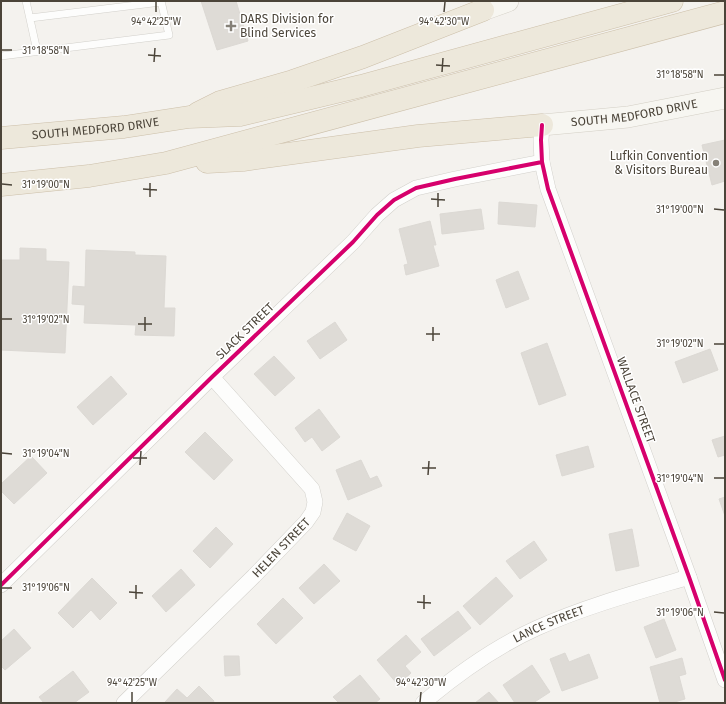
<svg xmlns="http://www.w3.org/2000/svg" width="726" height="704" font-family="'Fira Sans',sans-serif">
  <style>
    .building { fill: #dedbd6; stroke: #dcd9d4 }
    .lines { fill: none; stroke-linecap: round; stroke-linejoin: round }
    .lane-casing { stroke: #d2d0cb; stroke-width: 8 }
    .street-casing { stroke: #d2d0cb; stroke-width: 16 }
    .secondary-casing { stroke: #d3cfc5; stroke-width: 22 }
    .highway-casing { stroke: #ccbfa9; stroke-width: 23 }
    .lane { stroke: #fdfdfc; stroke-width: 7 }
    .street { stroke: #fdfdfc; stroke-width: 15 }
    .secondary { stroke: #f7f6f1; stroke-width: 21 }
    .highway { stroke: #ede8db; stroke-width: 22 }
    .cycleway-casing { stroke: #fff; stroke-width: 6 }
    .cycleway { stroke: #d6006c; stroke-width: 4 }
    .ticks { fill: none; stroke: #4b4439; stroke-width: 1.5 }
    .poi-dot { fill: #868178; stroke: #fff; stroke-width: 1.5 }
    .labels { text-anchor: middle; stroke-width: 3; stroke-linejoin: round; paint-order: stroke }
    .poi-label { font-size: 12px; fill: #4b4439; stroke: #fff; text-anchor: start }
    .street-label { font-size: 12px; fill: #4b4439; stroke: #fff }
    .ticks-label { font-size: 10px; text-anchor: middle; fill: #4b4439; stroke: #fff; stroke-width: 3; stroke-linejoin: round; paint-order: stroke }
  </style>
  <rect width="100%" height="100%" fill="#f4f2ee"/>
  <path class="building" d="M201,1h35l12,40 -31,9z
    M725,140v41l-13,4 -10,-40z
    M499,202l38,3 -2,22 -37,-3z
    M481,209l3,20 -42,5 -2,-20z
    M430,221l6,24h-3l6,21 -33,9 -2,-10 4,-1 -9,-35z
    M20,248l26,1v12l23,1 -4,91 -64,-3v-90h19z
    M86,250l49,2v3l31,1 -2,52h11l-1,28 -39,-1 1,-10 -52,-2 1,-18 -13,-1 1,-18 12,1z
    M518,271l11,28 -23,9 -10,-28z
    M335,322l12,18 -27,19 -13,-18z
    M547,343l19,52 -27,10 -18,-52z
    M710,349l8,21 -35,13 -8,-21z
    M274,356l21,22 -20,18 -21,-22z
    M111,376l16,18 -34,31 -16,-18z
    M319,409l21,28 -18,14 -10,-14 -7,5 -10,-14z
    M205,432l28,28 -19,20 -29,-28z
    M725,436v19l-7,2 -6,-17z
    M588,446l6,21 -32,9 -6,-21z
    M31,456l16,17 -33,31 -13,-13v-7z
    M361,460l9,19 7,-3 5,10 -34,14 -12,-30z
    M725,497v19l-6,-17z
    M347,513l23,13 -14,25 -23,-12z
    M216,527l17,17 -23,24 -17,-17z
    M632,529l7,37 -23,5 -7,-37z
    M534,541l13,19 -27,19 -14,-18z
    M324,564l16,17 -26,23 -15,-16z
    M181,569l14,16 -29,27 -14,-16z
    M496,577l17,19 -33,29 -17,-19z
    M92,578l25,25 -17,17 -9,-10 -18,18 -15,-15z
    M283,598l20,20 -27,26 -19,-20z
    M458,611l13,17 -37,28 -13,-17z
    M664,619l12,31 -20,8 -12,-31z
    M14,629l17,19 -26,22 -4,-4v-25z
    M406,635l15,17 -16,14 6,7 -13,12 -21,-25z
    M565,653l4,9 20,-8 9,24 -36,13 -12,-32z
    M224,656h15l1,19 -15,1z
    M682,658l4,16 -7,2 6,23 -14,4h-11l-10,-36z
    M532,665l18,27 -17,11h-18l-12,-18z
    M73,671l16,21 -15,11h-30l-5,-6z
    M360,675l20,24 -5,4h-36l-6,-6z
    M199,686l15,15 -1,2h-47l-1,-1 12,-13 10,9z
    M489,692l10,11h-24z"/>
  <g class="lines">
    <defs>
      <path id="lane" d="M26,1l11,50
        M30,18l131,-16
        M1,56l168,-21 -8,-34"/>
      <g id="street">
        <path d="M542,125l-1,15 1,22 6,27 141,388 36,103"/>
        <path d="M1,585l211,-208 141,-135 24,-27 17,-15 22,-12 39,-9 87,-17"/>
        <path id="s1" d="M124,703l130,-127 52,-54 7,-10 2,-10 -3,-13 -100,-112"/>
        <path id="s2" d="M423,703c33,-28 74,-57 114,-75 49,-22 101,-36 152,-51"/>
      </g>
      <g id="secondary">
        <path d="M483,10l25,-9"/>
        <path id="s3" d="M542,125l86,-8 97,-19"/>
      </g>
      <g id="highway">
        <path d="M198,113l22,-11 73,-21 70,-24 120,-47"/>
        <path id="s4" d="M1,138l123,-11 65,-10 51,-2 121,-29 311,-85"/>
        <path d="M207,162l36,-2 175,-24 124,-11"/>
        <path d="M1,185l88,-9 77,-13 559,-151"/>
      </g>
    </defs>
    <use href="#lane" class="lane-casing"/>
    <use href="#street" class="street-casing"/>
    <use href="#secondary" class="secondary-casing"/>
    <use href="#highway" class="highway-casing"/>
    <use href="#lane" class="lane"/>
    <use href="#street" class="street"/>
    <use href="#secondary" class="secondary"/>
    <use href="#highway" class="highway"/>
    <defs>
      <path id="cycleway" d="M542,125l-1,15 1,22 6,27 141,388 36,103
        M1,585l211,-208 141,-135 24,-27 17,-15 22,-12 39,-9 87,-17"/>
    </defs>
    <use href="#cycleway" class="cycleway-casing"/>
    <use href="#cycleway" class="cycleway"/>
  </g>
  <path class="ticks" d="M156,12v-10M444,12l1,-10M2,50h10M148,55l13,1M154,62l1,-14M436,65l14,1M442,72l1,-14M714,75h10M2,184l10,1M143,189l14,1M150,197v-14M431,199l14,1M438,207v-14M714,209l10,1M2,319h10M138,324h14M145,331v-14M426,334h14M433,341v-14M714,344h10M2,453l10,1M133,458h14M140,465l1,-14M422,468h14M428,475l1,-14M714,478h10M2,588h10M129,592l14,1M136,599v-14M417,602l14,1M424,609v-14M714,612l10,1M132,702v-10M420,702l1,-10"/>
  <g class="poi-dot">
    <path d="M229 20h4v4h4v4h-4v4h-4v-4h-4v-4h4z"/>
    <circle cx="716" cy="163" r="4"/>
  </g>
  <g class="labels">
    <g class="poi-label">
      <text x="240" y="23">DARS Division for<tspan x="240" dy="14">Blind Services</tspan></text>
      <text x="708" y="160" text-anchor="end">Lufkin Convention<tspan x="708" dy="14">&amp; Visitors Bureau</tspan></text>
    </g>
    <g class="street-label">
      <text dy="4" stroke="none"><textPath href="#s3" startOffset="93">SOUTH MEDFORD DRIVE</textPath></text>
      <text dy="4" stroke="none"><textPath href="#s4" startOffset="95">SOUTH MEDFORD DRIVE</textPath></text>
      <text transform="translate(245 331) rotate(-44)" y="4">SLACK STREET</text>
      <text transform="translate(636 400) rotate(70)" y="4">WALLACE STREET</text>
      <text dy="4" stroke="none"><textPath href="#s1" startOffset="221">HELEN STREET</textPath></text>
      <text dy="4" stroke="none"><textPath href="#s2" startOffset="149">LANCE STREET</textPath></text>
    </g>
  </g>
  <g class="ticks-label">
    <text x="156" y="25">94°42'25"W</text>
    <text x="444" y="25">94°42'30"W</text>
    <text x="46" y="54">31°18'58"N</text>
    <text x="680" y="78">31°18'58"N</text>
    <text x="46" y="188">31°19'00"N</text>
    <text x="680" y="213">31°19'00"N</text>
    <text x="46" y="323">31°19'02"N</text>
    <text x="680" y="347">31°19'02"N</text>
    <text x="46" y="457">31°19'04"N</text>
    <text x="680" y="482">31°19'04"N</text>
    <text x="46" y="591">31°19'06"N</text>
    <text x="680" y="616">31°19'06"N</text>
    <text x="132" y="686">94°42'25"W</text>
    <text x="421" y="686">94°42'30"W</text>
  </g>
  <rect width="726" height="704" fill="none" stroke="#4b4439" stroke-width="4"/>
</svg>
